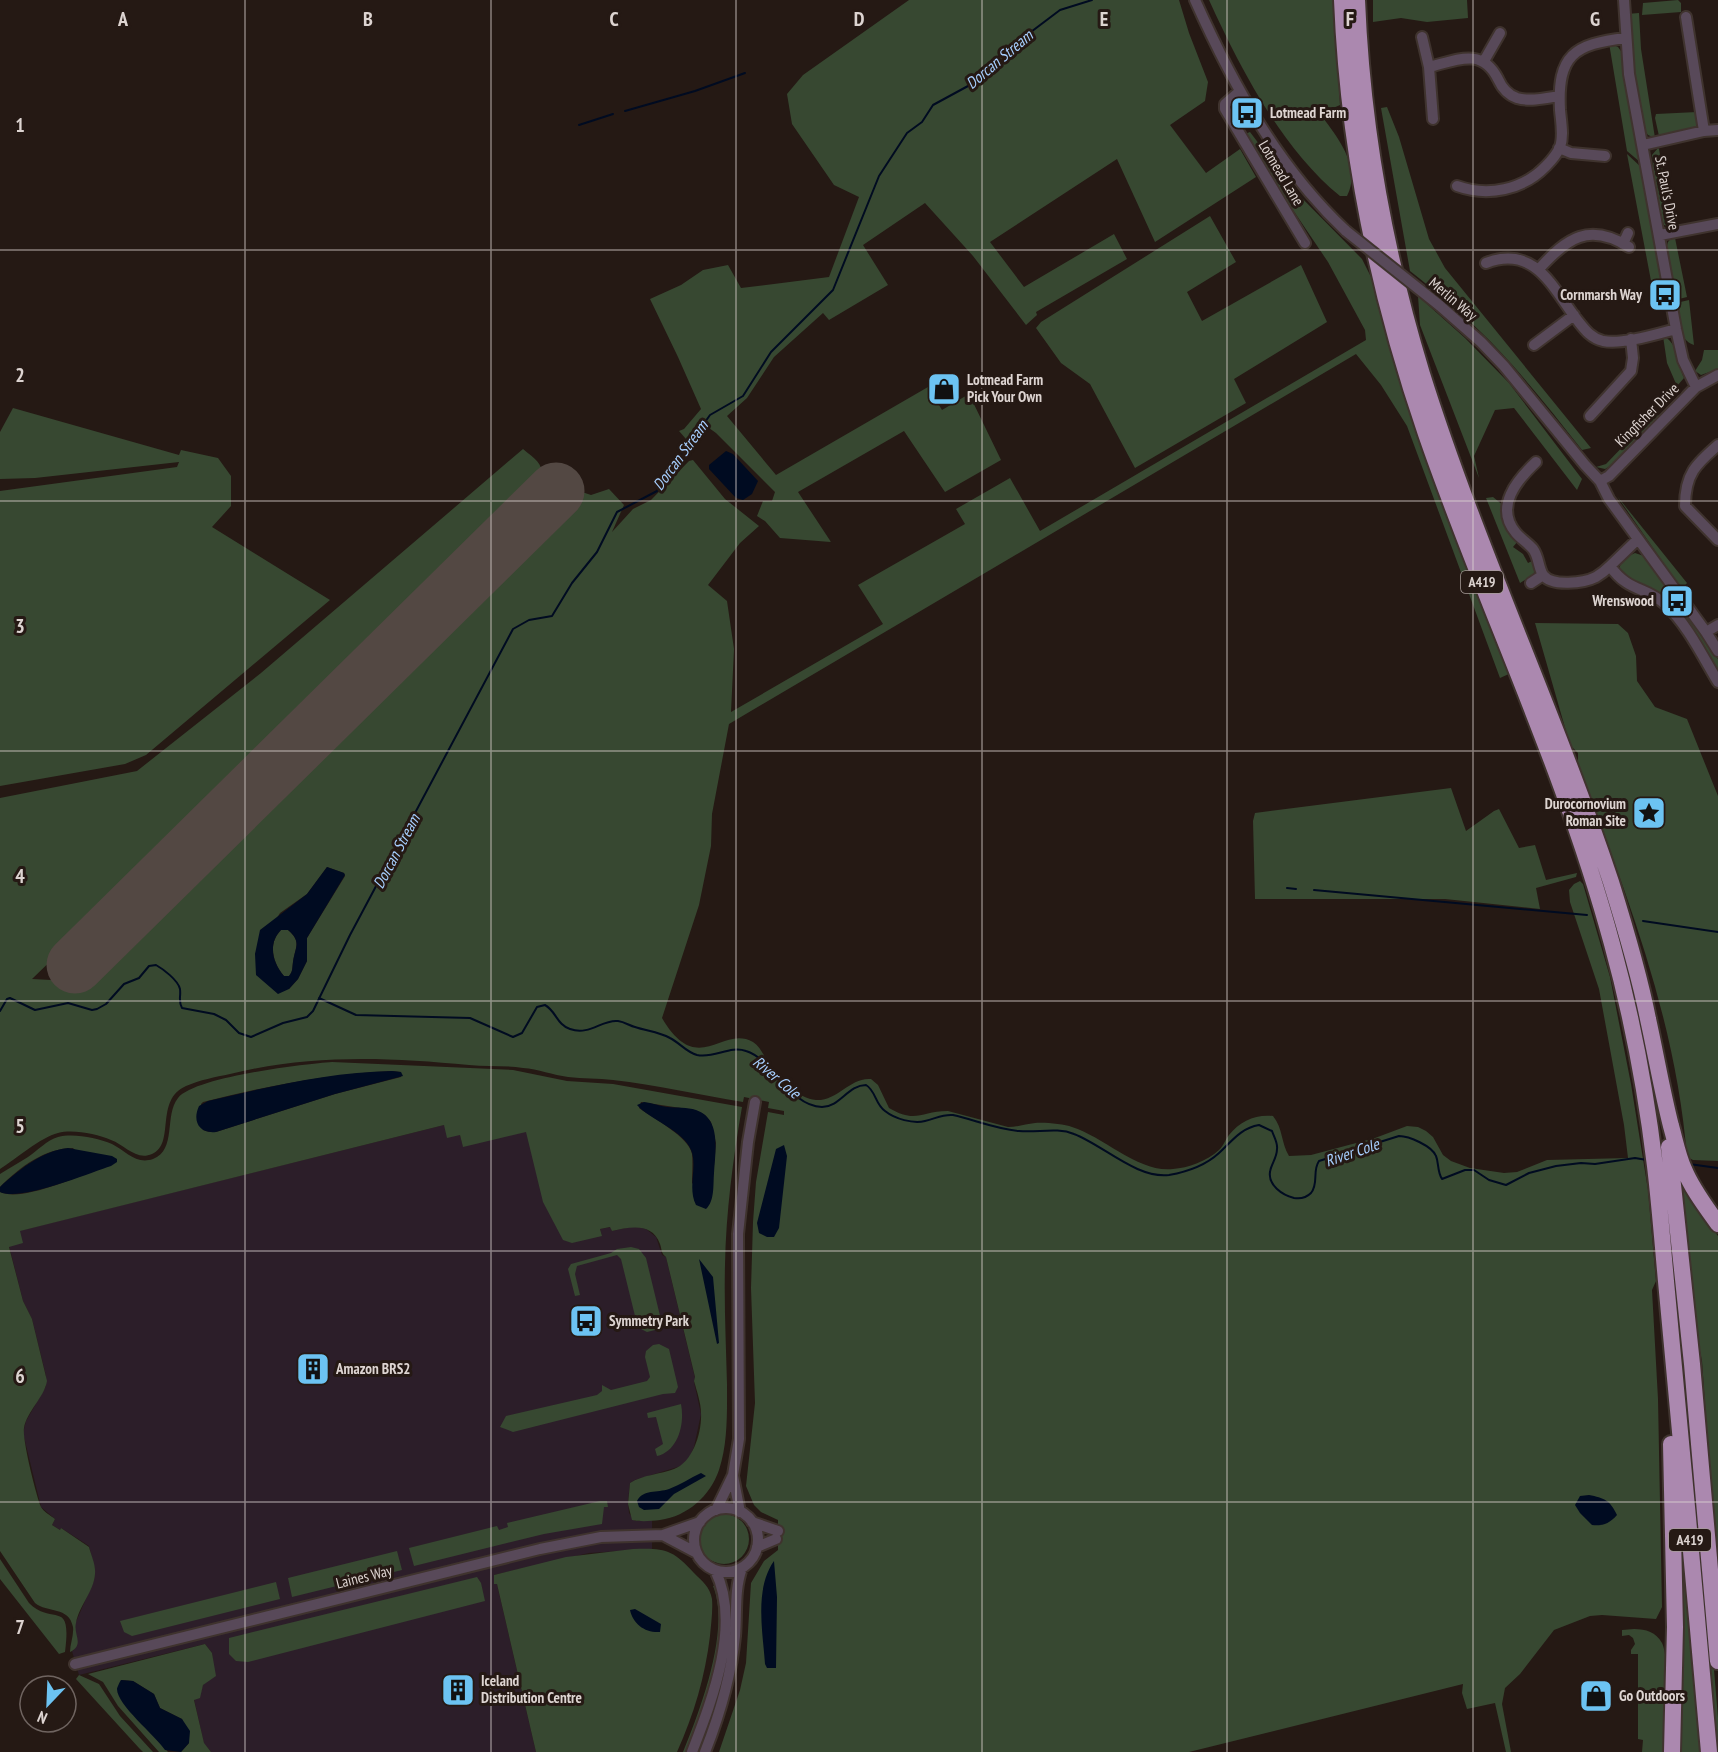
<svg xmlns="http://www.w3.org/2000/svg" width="1718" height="1752" font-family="'PT Sans Narrow',sans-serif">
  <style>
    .industrial { fill: #2c1e29 }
    .green { fill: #374831; fill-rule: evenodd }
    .water { fill: #000b21; fill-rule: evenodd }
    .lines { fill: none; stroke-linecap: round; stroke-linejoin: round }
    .stream { stroke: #000b21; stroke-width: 2 }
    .runway { stroke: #534843; stroke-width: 57 }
    .minor-casing { stroke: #3f332e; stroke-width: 14 }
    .highway-casing { stroke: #3f332e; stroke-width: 20 }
    .minor { stroke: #584959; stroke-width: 10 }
    .highway { stroke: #ab88af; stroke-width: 16 }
    .minor-bridge-casing { stroke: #3f332e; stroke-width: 14; stroke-linecap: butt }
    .minor-bridge { stroke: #584959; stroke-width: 10 }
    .grid { fill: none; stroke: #ddd4d1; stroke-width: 1.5; stroke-opacity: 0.55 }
    .labels { text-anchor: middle; stroke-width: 6; stroke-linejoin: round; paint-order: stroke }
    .shield { fill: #251914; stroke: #a69c98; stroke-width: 1.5 }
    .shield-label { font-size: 14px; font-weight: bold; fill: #ddd4d1 }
    .poi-label { font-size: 15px; font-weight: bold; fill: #ddd4d1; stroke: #251914; text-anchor: start }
    .street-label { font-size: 15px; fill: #ddd4d1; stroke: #251914 }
    .water-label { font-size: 16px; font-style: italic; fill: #a7cfff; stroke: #251914 }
    .grid-label { font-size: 20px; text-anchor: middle; font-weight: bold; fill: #ddd4d1; stroke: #251914; stroke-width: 6; stroke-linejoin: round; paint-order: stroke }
  </style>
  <rect width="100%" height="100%" fill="#251914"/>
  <path class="industrial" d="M444,1125l16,10 3,11 89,-21 50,111 -2,-7 11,-2 1,4 22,-5 12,3 10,8 6,18 4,2 29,121 -1,4 7,32 -7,33 -5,11 -8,8 -46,14 -5,3 -2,19 1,11 6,8 17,-1v29l-63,4 -95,22v9h3l39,168h-325l-7,-8 -10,-45 6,-5 3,-9 11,-11 -2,-21 -7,-9 -126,31 -7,-24 2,-1 1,-26 19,-44 1,-10 -6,-24 -28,-18 -1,2 -8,-5 3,-6 -14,-12 -18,-74 3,-12 20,-35v-10l-14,-57 -9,-18 -17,-67z"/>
  <path class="green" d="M909,0h270l10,33 19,49 -3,19 -35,24 36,48 34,-24 16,28 -101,65 -38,-83 -127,83 34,45 90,-53 13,25 -91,53 1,3 -11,10 -53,-69 -48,-53 -62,42 25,40 -59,35 -6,-7 -49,44 -27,41 -20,18 49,59 152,-88 14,23 27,-16 32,66 -56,32 -41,-61 -106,61 33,50 -51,-4 -15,-17 -8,-5 6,-15h9l3,-9 -59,-59 -14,-10 -14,15 -2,1 -7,-8 5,-2 17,-20 -23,-52 -28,-58 31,-14 22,-15 25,-5 13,23 88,-11 30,-80 -25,-12 -42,-61 -5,-30 16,-19z
    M1209,0h125l6,105 -20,9c17,22 42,53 27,82h-7c-58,-47 -100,-128 -131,-196z
    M1373,0h94l1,18 -41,4 -26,-4 -28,4z
    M1678,0l3,3v9l-39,3 1,-12z
    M1639,13l2,36 14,89 -7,-3 -5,-7 -9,-49 -7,-65z
    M1609,43l9,4 5,7 19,107 -2,1 -13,-11z
    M1387,107l12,30 30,102 16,29 146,180 -9,2c-29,-37 -59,-75 -92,-109 -25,-25 -52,-48 -80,-70l-29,-163z
    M1697,112l1,9 -3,8 -36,7 -4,-18 1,-4z
    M1250,132l44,58 68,69 11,22 138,392 -11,5 -93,-252 -26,-41 -25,-31 -627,370 -17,90 -1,32 -12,59 -37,113c36,61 60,6 91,24 8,5 11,15 16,22 9,14 30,35 47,36 22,1 34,-23 55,-21l7,6 11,23c27,16 32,3 59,3l60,16c10,0 18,-3 27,-4 9,-1 29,1 37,4 32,10 67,46 101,42 15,-1 34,-8 46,-19 5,-5 6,-10 10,-15 11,-14 27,-21 44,-19 10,12 8,27 16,40l22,-1 64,-17 32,-12 11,1 8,4 7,6 10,18 8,6 19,7 34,5 13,-1 30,-12 81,-2 -4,-33 -25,-136 -29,-87 -1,-12 5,-6 6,-3 3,3 27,93 21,107 17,106 8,91 -4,9 6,109 4,208 -6,12 -54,-4 -12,1 -36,14 -34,44 -15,14 -3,16 9,48h-5l-11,-49 -28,6 -5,-16 1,-9 -274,68h-470l21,-62 6,-27 5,-80 13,-22 14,-11v-30l-17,-8 -7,-7 -8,-19 9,-83 -4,-115 2,-66 3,-40 12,-70 16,3v-4l-16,-3 1,-6 -25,-5 -1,5c-43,-7 -87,-17 -130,-22 -15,-2 -30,-1 -45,-3 -15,-2 -30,-8 -45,-9 -18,-3 -36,-1 -54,-3 -82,-8 -159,-11 -239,9 -15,3 -30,6 -44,12 -32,14 -10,58 -34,68 -16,7 -27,-9 -41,-14 -14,-6 -38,-11 -53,-7 -17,4 -42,26 -58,36v-371l137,-27 124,-98 262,-224c16,13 22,16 18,37l-509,493 19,1 7,7 19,-3c171,-161 336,-328 505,-492l9,3 18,-6 15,16 -12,27 21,-23 18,-9 38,-39 4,-1 32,39 34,27 -19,17 -32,42 19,16 7,48 -3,63 152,-88 -25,-39 107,-61 -9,-15 54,-31 30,53 326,-191 -1,-10 -37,-68 -58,-86 -25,-42zM327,867l17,6 1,3 -38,62v23l-9,18 -9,10 -34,-35 25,-41 27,-19z
    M1658,148l1,1 14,79 -9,-3 -4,-10 -10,-50h3l-1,-10z
    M1627,154l14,13 22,121 -3,1 2,12 -7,1z
    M1210,216l26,46 -49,30 15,29 99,-56 26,57 -93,57 12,24 -111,65 -45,-84 -29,-21 -25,-35 5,-6z
    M1673,236l2,2 12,59 -8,2 -5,-3 -8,-47 2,-7z
    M1418,296l47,42 44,45 73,96 -5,11 -63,-82 -19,2 -21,46 5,22 -59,-153z
    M1689,300l5,45c-17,-6 -15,-26 -18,-42z
    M1663,336c15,6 15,28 21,42l-7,8 -10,-23z
    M1704,350h14v19l-17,6 -6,-4 7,-11z
    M13,408l166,47 2,-5 37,8 13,18v30l-19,21 118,73 -184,155 -21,9 -125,22v-295l177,-24 2,-5 -144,16 -35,1v-47z
    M1656,412l3,4 -45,48 -9,5 -9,-2 10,-3z
    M560,480c14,4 10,13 3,22l-484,472 -10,8 -10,-5 -6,-10 3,-7 146,-138 350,-340z
    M1617,496l70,87 -4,5 -3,-1z
    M1493,497l11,9c0,15 1,26 14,35l-5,6 10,7 5,9 6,-3 2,8 -3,7 -13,8 -34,-85z
    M1635,553l9,3 24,33 -2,10c-10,-6 -42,-17 -46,-27 -2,-5 2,-10 4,-14z
    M1674,598l11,13 33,48v15l-49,-72z
    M1535,623l83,1 10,9 8,23 1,25 18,26 32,12 31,77v365l-25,-1 -6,-3c-11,-136 -60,-264 -109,-390v-14l-8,-8z
    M1451,788l15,43 28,-20 5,-2 20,39 16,-3 11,35 31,-7 -1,4 -40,11 4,21 -95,-10h-190l-2,-78 2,-8z
    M281,930h7c14,12 7,17 5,32 -1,7 0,9 -4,14h-5c-12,-14 -16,-33 -3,-46z
    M332,1062l181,8 54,11 46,3 129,23c-9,52 -16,105 -17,158 -1,40 1,79 2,119 0,28 1,59 -8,86 -9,26 -31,46 -59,50 -9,1 -19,2 -28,0l-4,-16 2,-21c12,-8 31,-9 44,-14 19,-7 28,-37 27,-56 0,-10 -4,-21 -7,-32l1,-4 -29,-120c-5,-4 -4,-7 -6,-13 -8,-22 -30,-17 -48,-13l-2,-4 -10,2 2,7 -30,7 -9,-3 -20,-38 -17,-70 -63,15 -3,-12 -13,3 -3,-13 -424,106 3,12 -14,4 14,54 9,18 15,62c-3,17 -20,30 -23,47 -2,11 12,67 17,79 3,5 9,8 14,12l-3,6 8,5 1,-2 28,19c2,8 7,18 6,27 -1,17 -16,32 -19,49 -3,11 9,22 -6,29 0,-8 4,-17 3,-25 -4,-21 -26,-14 -38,-24l-35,-52v-359c21,10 73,-14 95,-21l-22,-23c-28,0 -53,19 -73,39v-13c9,-6 19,-11 28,-17 9,-6 19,-17 30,-20 16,-4 39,1 54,7 14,7 24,21 41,15 24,-9 11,-44 25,-61 17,-21 125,-34 154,-36zM392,1071l9,1v5l-66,17 -119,38h-7l-6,-2 -2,-26 2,-2c63,-16 125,-28 189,-31zM641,1102l53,8 11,5 6,7 5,21 -5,57 -19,-17c0,-9 1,-19 0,-29 -3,-17 -39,-36 -53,-46z
    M1661,1169h7l40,428 10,121v34h-2z
    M1683,1182l18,31 17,23v354l-16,-229 -8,-40 -11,-103z
    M631,1247l8,2 7,9 17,70 -16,4 -6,-3 -4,-5 -16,-65 -4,-4 -40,11 -2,8 5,21 -5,1 -7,-27 3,-5 40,-11 6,-4z
    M659,1344l10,5 9,38 -3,6 -12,1 -150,38 -13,-5 6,-11 91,-21 5,-4v-6l9,5 36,-9 3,-4 -5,-20 1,-6 7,-6z
    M681,1404c4,20 -3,47 -24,52l-2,-7 8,-5 -7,-27 -8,1 -1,-5z
    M1679,1483l23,269h-25z
    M600,1501h7l1,6h-4l-2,17 -58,10 -130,32 -5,-18 88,-22 2,4 9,-3 -1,-4z
    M699 1539a25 25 0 1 1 50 0a25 25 0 1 1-50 0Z
    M633,1549c32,-1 39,0 61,24 8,8 16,14 18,26 1,12 -1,25 -2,37 -5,41 -16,78 -33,116h-141l-39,-168h-3v-9l72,-18z
    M397,1551l5,19 -110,27 -4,-19z
    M0,1559l29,44c24,24 43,-6 36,49l-6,2 -59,-75z
    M477,1577l4,6 4,18 -237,61 -12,-1 -7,-7v-16z
    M276,1582l4,17 -148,37 -8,-4 -4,-11z
    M713,1586h4c17,44 -14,123 -29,166h-5c17,-41 48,-123 30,-166z
    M1634,1629c12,0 22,3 28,14 8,15 5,91 1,109h-21l1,-12 -5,-1v-85h-7v-4l4,-6 -2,-6 -4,-3 -7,1v-6z
    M205,1644l7,9 4,23 -13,9 -3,13 -6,2 10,43 7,9h-30l8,-9 -7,-24 -22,-11 -6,-14 -21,-13 -12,-1 28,50 19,22h-9l-41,-46 -15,-24 -15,-8z
    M79,1675l20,9 21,32 33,36h-10l-4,-4 -63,-69z"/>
  <path class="water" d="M726,451l7,3 25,27 -6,13 -9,6 -7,-2 -27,-29v-4z
    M327,867l17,6 1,2 -38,63v23l-9,18 -9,10 -11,5 -22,-19 -1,-21 5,-24 47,-36zM281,930h7c14,12 7,17 5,32 -1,7 0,9 -4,14h-5c-12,-14 -16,-33 -3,-46z
    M392,1071l9,1 2,4 -68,18 -119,38c-17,2 -24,-11 -17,-26l9,-5c60,-14 121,-29 184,-30z
    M644,1102c8,1 16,4 23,5 10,1 20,0 29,3 26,9 19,42 18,63 -1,11 1,28 -8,36l-10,-4c-9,-18 2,-38 -5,-55 -8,-20 -41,-30 -54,-45z
    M784,1145l3,11 -8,72 -5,9h-7l-8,-4 -2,-10 19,-74z
    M68,1148l44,8 5,3v3l-6,4c-22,7 -91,36 -111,26v-5l3,-3c19,-16 39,-33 65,-36z
    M699,1259l14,18 6,66 -2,1z
    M701,1473l5,3 -32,18 -15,15 -15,1 -5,-3 -2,-6c6,-12 20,-8 32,-12 11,-4 21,-11 32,-16z
    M1589,1495c15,3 21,5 28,20 -8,9 -14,11 -25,10l-12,-12 -5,-8 5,-9z
    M774,1561l3,36 -1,71h-9l-2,-4c-2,-31 -11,-75 9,-103z
    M635,1609l26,15 -1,8c-15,1 -27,-8 -30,-22z
    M121,1680l12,1 21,13 6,14 22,11 8,12 -1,12 -8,9 -16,-2c-10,-15 -48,-45 -48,-61 0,-1 3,-8 4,-9z"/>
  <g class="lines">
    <path class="stream" d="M625,111l70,-20 50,-18
      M579,125l34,-11
      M1287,888l9,1
      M1314,890l273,25
      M1643,921l75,11
      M319,998l37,17 114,3 43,19 9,-4 15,-26 8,-2c11,6 12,20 25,24 20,7 32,-10 48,-8 7,1 12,5 17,6 12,4 24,5 35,11 10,5 16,14 27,17 17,4 33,-10 49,-4 27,8 43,55 76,56 18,0 26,-22 44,-22 10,6 9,19 19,26 10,8 28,13 40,10 10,-2 17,-7 28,-6 22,5 43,14 66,16 18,2 38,-4 55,3 29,11 63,45 95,41 17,-3 37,-10 50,-22 13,-12 22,-25 40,-28l13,6c2,6 6,12 5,18 0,9 -6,15 -7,23 -2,13 12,23 24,26 6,1 12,0 17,-5 8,-10 1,-22 8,-32l80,-25c10,0 33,10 37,20 3,7 1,15 6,23l23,-9h9l15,10 17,5 23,-12 27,-7 25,-3 14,1 40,-6 12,2
      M0,1011l7,-12 3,-1 25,12 33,-7 24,7 5,-1 9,-5 18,-20 15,-6 10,-12 7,-1c7,4 22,15 24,24 1,8 -2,12 2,19l32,6 12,6 13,13 12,4 32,-14 24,-6 6,-6 37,-76 163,-306 16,-9 23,-4 20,-33 25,-31 20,-40 40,-21 14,-25 17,-20 22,-31 33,-19 28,-44 62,-62 46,-114 28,-43 15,-11 11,-17 35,-19 26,-26 66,-50 32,-10
      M1689,1164l29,4"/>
    <path class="runway" d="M75,965l481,-474"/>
    <defs>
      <path id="minor" d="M1195,0c38,85 83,167 151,231
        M1624,0l5,74 47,255 7,31 13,27
        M1686,17l18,114
        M1422,37l7,30
        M1484,61l16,-28
        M1239,92l-14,12v5l80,134
        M1433,119l-4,-52c28,-7 53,-20 69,12 4,9 10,16 19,19 13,4 30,0 42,-2
        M1643,145l61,-14 14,-1
        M1559,148l12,5 34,3
        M1457,186c31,11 66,4 89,-20 5,-5 11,-12 14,-19 4,-11 1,-25 0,-37 -3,-55 14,-66 66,-72
        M1660,235l58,-11
        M1623,244l5,-11
        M1486,263c50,-19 67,26 92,58 7,9 13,17 25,20 19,4 54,-7 73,-12
        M1539,269c28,-31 50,-47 90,-22
        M1439,305l42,37 23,24 81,99 15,16 9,18 97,133 12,19
        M1534,345l40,-30
        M1590,416l41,-45 2,-13 -2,-19
        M1718,445c-22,19 -33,29 -33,61l33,34
        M1536,462c-19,18 -42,45 -20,71 5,6 12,10 17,16 6,8 5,18 10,26 9,12 41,8 53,2 5,-3 10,-7 14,-11 19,27 36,20 56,39 21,19 37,52 52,77
        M1600,481l9,-5 87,-89 22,-12
        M1610,566l28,-27
        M1531,583l12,-8
        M1706,632l12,-7
        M733,1476l7,36
        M694 1540a32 32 0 1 1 64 0a32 32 0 1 1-64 0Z
        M716,1510l17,-35 6,-36 -1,-205 10,-92 7,-40
        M752,1522l26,9
        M663,1535l34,18
        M757,1547l19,-8
        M75,1664l465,-115 61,-12 62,-2 37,-13
        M692,1752c20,-52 50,-128 23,-182
        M705,1752c15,-38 26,-75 30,-116 2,-23 -1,-46 7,-68"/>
      <path id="highway" d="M1342,0c6,148 36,294 84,434 59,171 139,335 186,510 20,73 34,147 43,222 5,42 8,84 12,126 15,153 28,307 42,460
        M1357,0c5,126 28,253 65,374 54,172 132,337 189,508 14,45 28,91 37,137 8,36 14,72 23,107 4,14 7,30 13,43 8,20 22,38 34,55
        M1669,1147l23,217 26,297
        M1671,1444l4,183 -3,125"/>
    </defs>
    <use href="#minor" class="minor-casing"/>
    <use href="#highway" class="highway-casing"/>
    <use href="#minor" class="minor"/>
    <use href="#highway" class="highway"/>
    <defs>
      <path id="minor-bridge" d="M1346,231l93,74"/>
    </defs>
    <use href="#minor-bridge" class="minor-bridge-casing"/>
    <use href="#minor-bridge" class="minor-bridge"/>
  </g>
  <path class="grid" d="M245,0v1752M491,0v1752M736,0v1752M982,0v1752M1227,0v1752M1473,0v1752M0,250h1718M0,501h1718M0,751h1718M0,1001h1718M0,1251h1718M0,1502h1718"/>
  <defs>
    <symbol id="bus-square" viewBox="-11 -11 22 22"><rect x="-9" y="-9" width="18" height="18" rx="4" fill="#6cc3f2" stroke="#251914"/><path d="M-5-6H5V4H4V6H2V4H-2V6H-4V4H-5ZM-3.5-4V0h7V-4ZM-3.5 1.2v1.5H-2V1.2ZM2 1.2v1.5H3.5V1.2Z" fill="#111"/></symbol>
    <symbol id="shop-square" viewBox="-11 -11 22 22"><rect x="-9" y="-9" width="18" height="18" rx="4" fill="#6cc3f2" stroke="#251914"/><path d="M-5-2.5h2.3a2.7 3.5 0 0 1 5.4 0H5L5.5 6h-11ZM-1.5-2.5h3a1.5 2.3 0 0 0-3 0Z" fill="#111"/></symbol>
    <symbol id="sight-square" viewBox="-11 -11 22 22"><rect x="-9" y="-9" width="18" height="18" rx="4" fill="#6cc3f2" stroke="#251914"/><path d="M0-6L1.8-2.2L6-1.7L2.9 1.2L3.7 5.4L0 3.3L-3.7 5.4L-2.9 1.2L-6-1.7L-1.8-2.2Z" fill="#111"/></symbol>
    <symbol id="building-square" viewBox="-11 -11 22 22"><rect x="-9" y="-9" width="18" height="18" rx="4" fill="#6cc3f2" stroke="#251914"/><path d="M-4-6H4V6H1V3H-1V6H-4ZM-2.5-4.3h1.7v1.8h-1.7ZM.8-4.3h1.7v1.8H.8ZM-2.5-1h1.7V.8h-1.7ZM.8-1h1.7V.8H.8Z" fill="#111"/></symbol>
  </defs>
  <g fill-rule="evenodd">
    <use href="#bus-square" x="1228" y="94" width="38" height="38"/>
    <use href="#bus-square" x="1646" y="276" width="38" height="38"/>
    <use href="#shop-square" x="925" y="370" width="38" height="38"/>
    <use href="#bus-square" x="1658" y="582" width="38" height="38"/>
    <use href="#sight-square" x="1630" y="794" width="38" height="38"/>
    <use href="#bus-square" x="567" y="1302" width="38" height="38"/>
    <use href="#building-square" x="294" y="1350" width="38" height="38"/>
    <use href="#building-square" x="439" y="1671" width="38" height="38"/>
    <use href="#shop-square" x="1577" y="1677" width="38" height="38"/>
  </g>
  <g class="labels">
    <g class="shield">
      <rect x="1461" y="571" width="42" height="22" rx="4.5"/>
      <rect x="1669" y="1529" width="42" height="22" rx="4.5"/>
    </g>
    <g class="shield-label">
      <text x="1482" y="587">A419</text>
      <text x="1690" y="1545">A419</text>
    </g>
    <g class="poi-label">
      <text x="1270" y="118">Lotmead Farm</text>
      <text x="1642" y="300" text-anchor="end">Cornmarsh Way</text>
      <text x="967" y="385">Lotmead Farm<tspan x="967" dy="17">Pick Your Own</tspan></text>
      <text x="1654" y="606" text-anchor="end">Wrenswood</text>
      <text x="1626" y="809" text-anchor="end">Durocornovium<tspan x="1626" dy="17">Roman Site</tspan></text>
      <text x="609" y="1326">Symmetry Park</text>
      <text x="336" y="1374">Amazon BRS2</text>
      <text x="481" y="1686">Iceland<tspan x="481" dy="17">Distribution Centre</tspan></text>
      <text x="1619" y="1701">Go Outdoors</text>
    </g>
    <g class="street-label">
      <text transform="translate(1281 173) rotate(59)" y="5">Lotmead Lane</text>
      <text transform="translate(1667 193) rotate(79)" y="5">St. Paul's Drive</text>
      <text transform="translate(1453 299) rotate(40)" y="5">Merlin Way</text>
      <text transform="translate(1647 415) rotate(-45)" y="5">Kingfisher Drive</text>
      <text transform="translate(364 1577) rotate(-14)" y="5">Laines Way</text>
    </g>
    <g class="water-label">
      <text transform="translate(999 59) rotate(-40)" y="6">Dorcan Stream</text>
      <text transform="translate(680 455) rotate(-54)" y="6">Dorcan Stream</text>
      <text transform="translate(396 851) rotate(-62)" y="6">Dorcan Stream</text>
      <text transform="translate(777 1077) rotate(40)" y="6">River Cole</text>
      <text transform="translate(1352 1152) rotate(-19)" y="6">River Cole</text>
    </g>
  </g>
  <g class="grid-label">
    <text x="123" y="26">A</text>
    <text x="368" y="26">B</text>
    <text x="614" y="26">C</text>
    <text x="859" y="26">D</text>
    <text x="1104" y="26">E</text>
    <text x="1350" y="26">F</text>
    <text x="1595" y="26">G</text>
    <text x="20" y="132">1</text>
    <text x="20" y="382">2</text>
    <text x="20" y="633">3</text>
    <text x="20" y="883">4</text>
    <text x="20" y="1133">5</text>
    <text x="20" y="1383">6</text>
    <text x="20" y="1634">7</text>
  </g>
  <g transform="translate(48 1704) rotate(203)"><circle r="28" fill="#251914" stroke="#6f6460" stroke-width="1.5"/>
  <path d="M0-4.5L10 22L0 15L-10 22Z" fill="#6cc3f2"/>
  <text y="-9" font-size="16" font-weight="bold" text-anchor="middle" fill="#ddd4d1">N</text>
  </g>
</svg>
